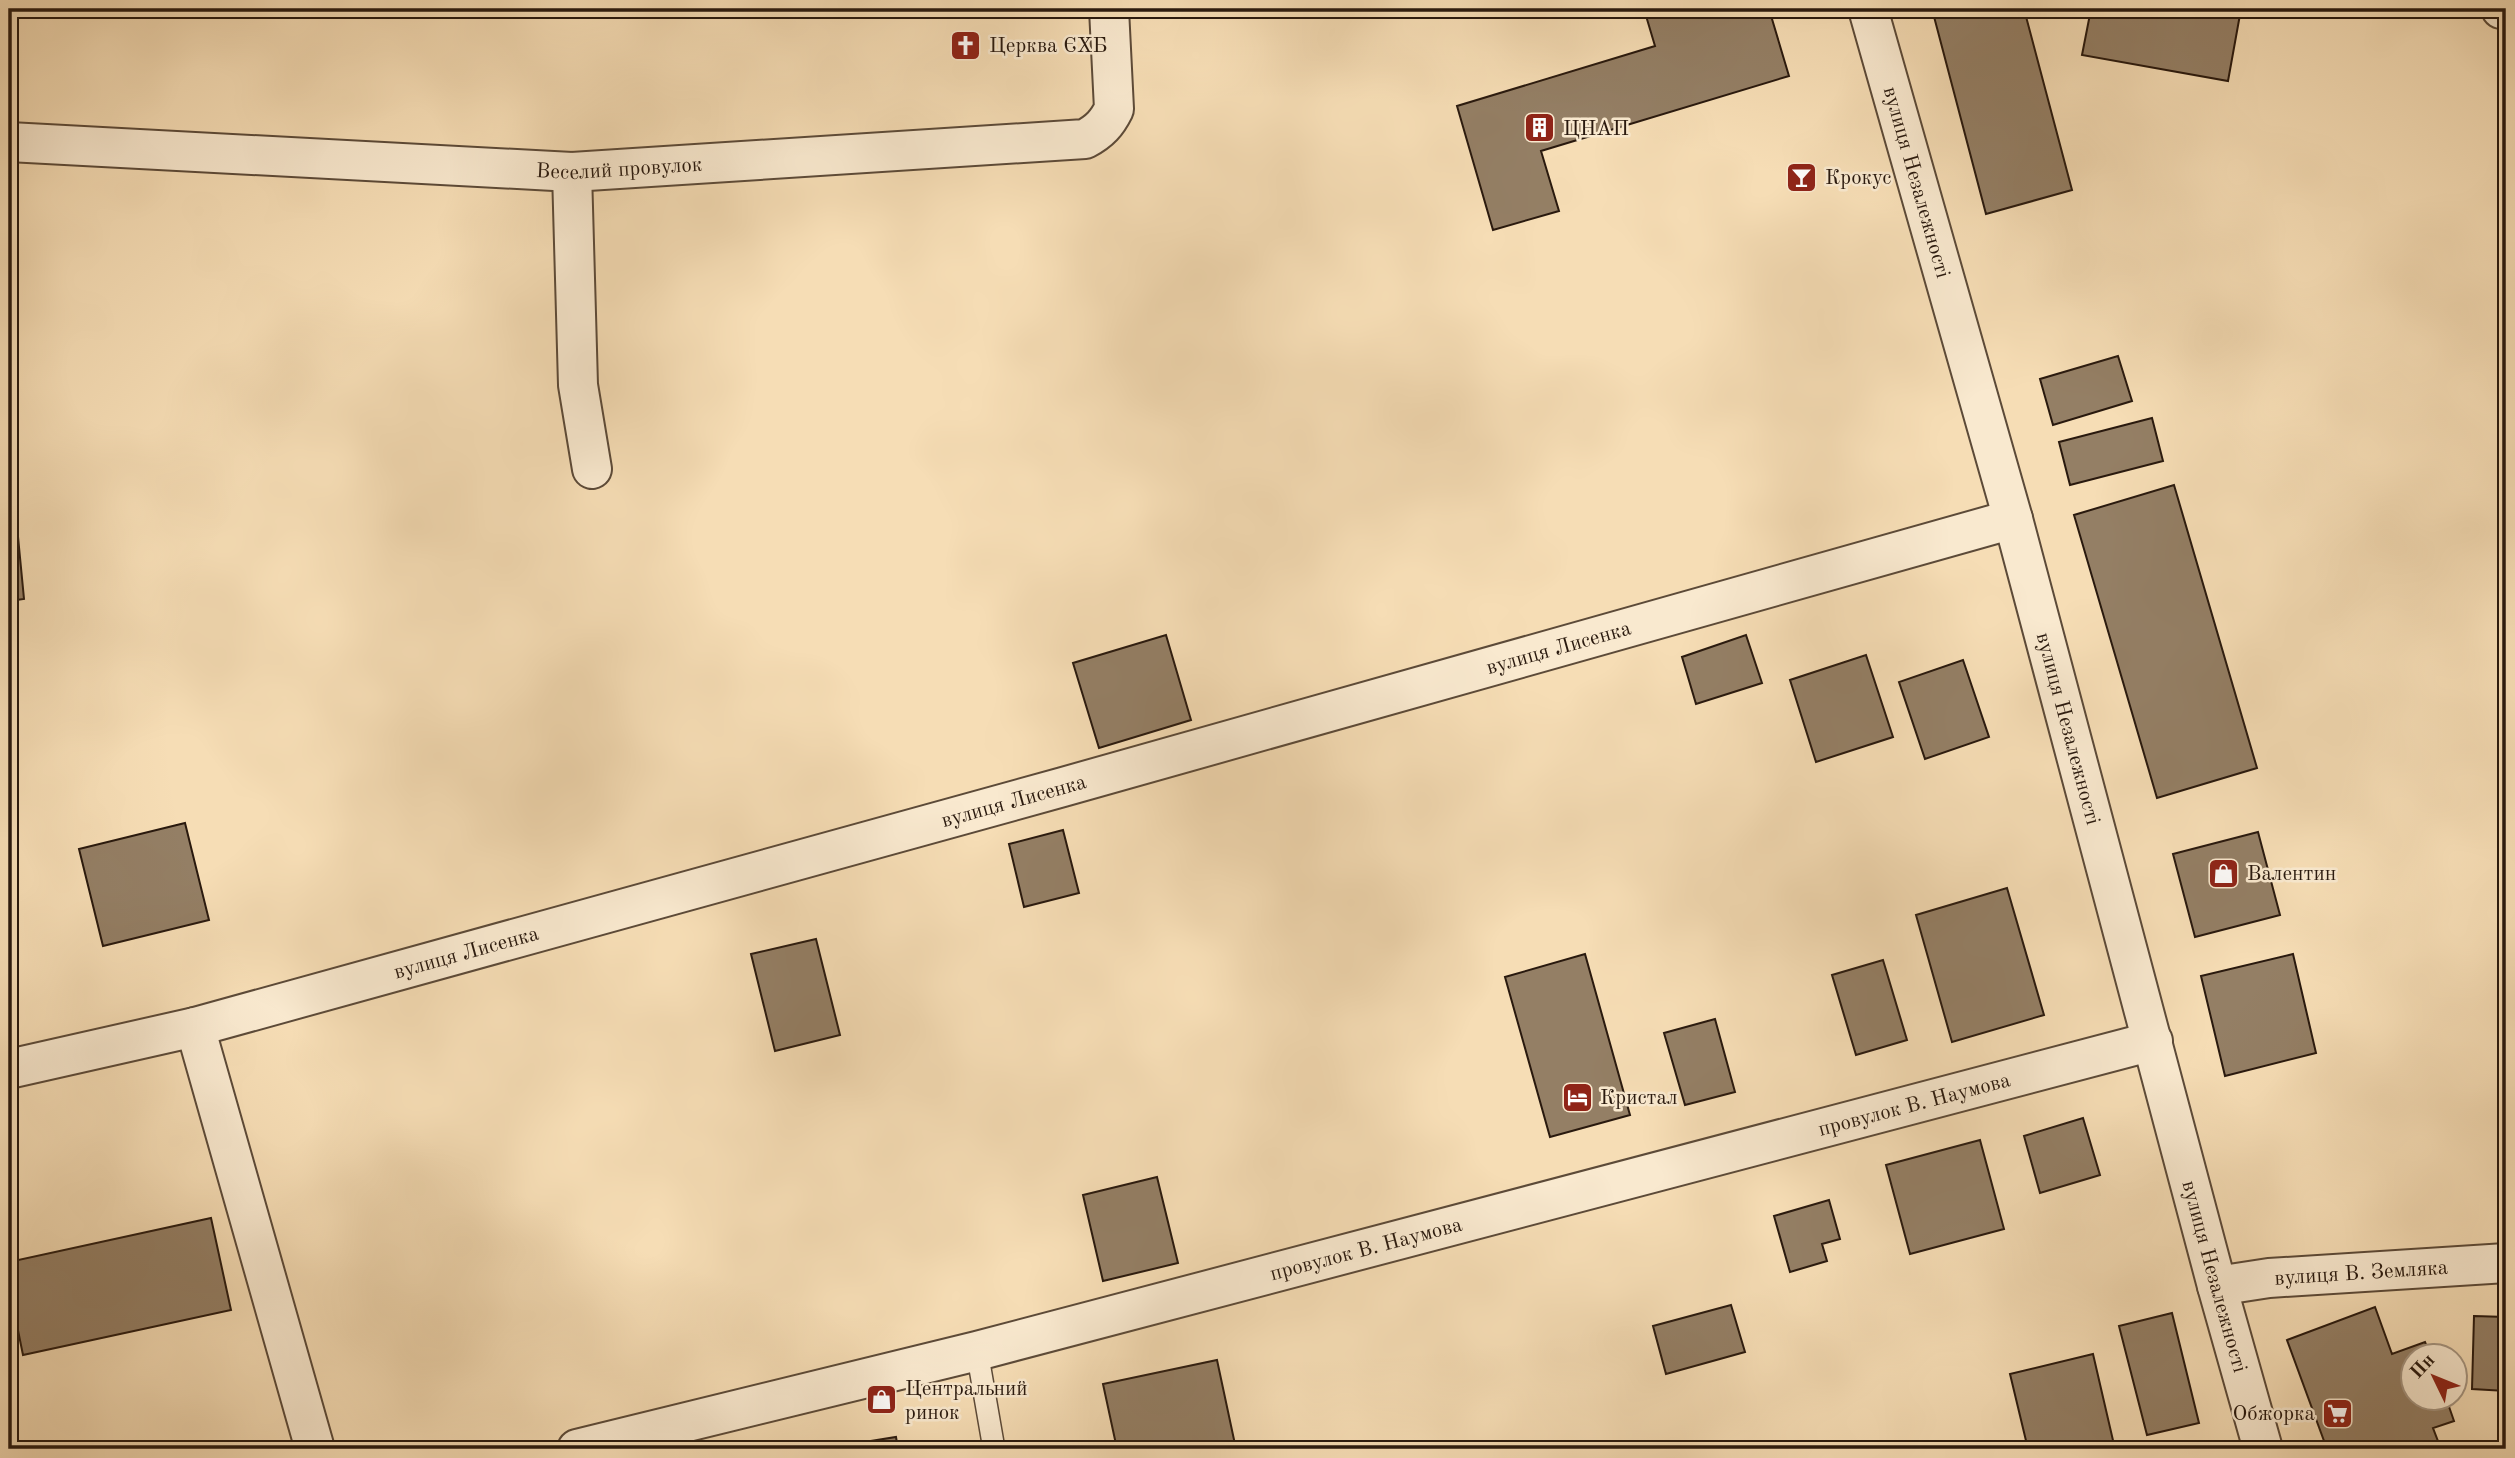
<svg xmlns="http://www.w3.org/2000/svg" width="2515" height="1458" font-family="'Old Standard TT',serif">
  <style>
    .building { fill: #947f65; stroke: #29190e; stroke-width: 2 }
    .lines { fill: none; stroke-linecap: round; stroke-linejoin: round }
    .service-casing { stroke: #5c4a38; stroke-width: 24 }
    .minor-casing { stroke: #5c4a38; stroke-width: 42 }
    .tertiary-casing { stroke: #5c4a38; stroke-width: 42 }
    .service { stroke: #f9e9cf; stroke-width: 21 }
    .minor { stroke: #f9e9cf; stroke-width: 38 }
    .tertiary { stroke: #f9e9cf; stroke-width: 38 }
    .labels { text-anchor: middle; stroke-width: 5; stroke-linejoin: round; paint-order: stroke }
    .poi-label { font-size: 21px; fill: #29190e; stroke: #f9e9cf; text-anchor: start }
    .street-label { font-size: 21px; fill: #29190e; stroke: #f9e9cf }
  </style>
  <rect width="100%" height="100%" fill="#f6ddb5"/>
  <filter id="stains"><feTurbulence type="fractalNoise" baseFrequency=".00286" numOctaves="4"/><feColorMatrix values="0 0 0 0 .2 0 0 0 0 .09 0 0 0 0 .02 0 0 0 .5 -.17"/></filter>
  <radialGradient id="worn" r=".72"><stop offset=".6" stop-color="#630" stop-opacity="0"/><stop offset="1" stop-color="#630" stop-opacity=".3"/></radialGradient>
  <path class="building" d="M1644,9h125l20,67 -248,75 18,60 -66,19 -36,-124 198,-60z
    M1932,9h92l48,181 -86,24z
    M2091,9h150l-13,72 -146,-26z
    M2118,356l14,45 -79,24 -13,-46z
    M2152,418l11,43 -93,24 -11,-43z
    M2174,485l83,283 -100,30 -83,-283z
    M16,516l8,83 -15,2v-84z
    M1166,635l25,85 -92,28 -26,-85z
    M1746,635l16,48 -66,21 -14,-47z
    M1866,655l27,82 -77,25 -26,-82z
    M1963,660l26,77 -64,22 -26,-77z
    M185,823l24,97 -106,26 -24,-97z
    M1063,830l16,63 -55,14 -15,-63z
    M2258,832l22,83 -85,22 -22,-83z
    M2007,888l37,127 -92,27 -36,-127z
    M2502,930h4l-1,55 -1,-13h-3z
    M2502,930h4l-1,55 -1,-13h-3z
    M816,939l24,96 -65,16 -24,-97z
    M1585,954l45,161 -80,22 -45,-160z
    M2293,954l23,99 -91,23 -24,-100z
    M1883,960l24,80 -51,15 -24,-80z
    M1715,1019l20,73 -50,13 -21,-72z
    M2083,1118l17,57 -60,18 -16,-57z
    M2505,1128h1v79h-1z
    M2505,1128h1v79h-1z
    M1980,1140l24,89 -94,25 -24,-89z
    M1157,1177l21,86 -75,18 -20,-86z
    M1829,1200l11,39 -18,5 5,17 -37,11 -16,-56z
    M211,1218l20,92 -208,45 -14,-69v-24z
    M1731,1305l14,47 -79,22 -13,-48z
    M2375,1307l17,47 33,-12 6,14h-17v42h32l8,23 -21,7 8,21h-114l-40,-109z
    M2172,1313l27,110 -52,12 -28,-109z
    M2474,1316l32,1v74l-34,-2z
    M2093,1354l22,95h-87l-18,-75z
    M1217,1360l19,89h-119l-14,-65z
    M896,1437l2,12h-77z"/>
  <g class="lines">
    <defs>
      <path id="service" d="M977,1351l17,98"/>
      <g id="minor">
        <path d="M2501,9l5,1"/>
        <path id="s1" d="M9,142l563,30 513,-33c15,-8 22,-16 29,-30l-5,-100"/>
        <path d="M572,172l6,213 14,84"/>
        <path d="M195,1027l120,422"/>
        <path id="s2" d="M9,1069l186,-42 868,-240 950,-268"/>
        <path id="s3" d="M2217,1286l52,-8 237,-15"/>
        <path id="s4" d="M577,1449l400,-98 1176,-310"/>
      </g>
      <g id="tertiary">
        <path id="s5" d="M1868,9l145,510 204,767 46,163"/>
      </g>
    </defs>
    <use href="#service" class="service-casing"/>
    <use href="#minor" class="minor-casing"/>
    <use href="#tertiary" class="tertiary-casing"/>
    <use href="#service" class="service"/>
    <use href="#minor" class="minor"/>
    <use href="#tertiary" class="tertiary"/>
  </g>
  <defs>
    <symbol id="church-square" viewBox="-11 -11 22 22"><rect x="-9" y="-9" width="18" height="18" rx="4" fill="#8f2418" stroke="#f9e9cf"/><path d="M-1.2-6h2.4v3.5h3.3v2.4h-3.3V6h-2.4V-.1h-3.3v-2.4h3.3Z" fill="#fff"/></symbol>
    <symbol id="building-square" viewBox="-11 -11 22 22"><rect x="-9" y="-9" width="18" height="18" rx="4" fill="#8f2418" stroke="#f9e9cf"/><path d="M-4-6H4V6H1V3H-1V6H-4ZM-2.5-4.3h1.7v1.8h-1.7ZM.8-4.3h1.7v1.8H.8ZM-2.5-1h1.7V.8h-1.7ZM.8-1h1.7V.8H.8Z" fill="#fff"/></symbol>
    <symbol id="bar-square" viewBox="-11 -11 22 22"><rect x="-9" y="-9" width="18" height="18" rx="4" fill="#8f2418" stroke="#f9e9cf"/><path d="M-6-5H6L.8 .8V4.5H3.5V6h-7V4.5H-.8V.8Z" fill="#fff"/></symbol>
    <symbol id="shop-square" viewBox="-11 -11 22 22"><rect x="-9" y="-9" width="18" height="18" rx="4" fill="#8f2418" stroke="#f9e9cf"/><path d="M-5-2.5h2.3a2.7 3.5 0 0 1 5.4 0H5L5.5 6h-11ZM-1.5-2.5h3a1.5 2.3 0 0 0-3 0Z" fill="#fff"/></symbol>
    <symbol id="hotel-square" viewBox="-11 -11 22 22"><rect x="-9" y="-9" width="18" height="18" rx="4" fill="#8f2418" stroke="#f9e9cf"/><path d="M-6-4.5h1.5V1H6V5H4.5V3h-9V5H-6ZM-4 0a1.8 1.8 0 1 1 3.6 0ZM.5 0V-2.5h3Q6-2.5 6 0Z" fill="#fff"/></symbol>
    <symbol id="supermarket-square" viewBox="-11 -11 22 22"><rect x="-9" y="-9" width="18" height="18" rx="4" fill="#8f2418" stroke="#f9e9cf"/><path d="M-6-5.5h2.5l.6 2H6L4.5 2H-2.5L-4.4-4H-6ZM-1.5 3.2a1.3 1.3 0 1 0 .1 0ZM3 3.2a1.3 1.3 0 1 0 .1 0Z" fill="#fff"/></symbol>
  </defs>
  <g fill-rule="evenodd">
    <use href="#church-square" x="948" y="28" width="35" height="35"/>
    <use href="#building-square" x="1522" y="110" width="35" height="35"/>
    <use href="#bar-square" x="1784" y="160" width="35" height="35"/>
    <use href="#shop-square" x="2206" y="856" width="35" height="35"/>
    <use href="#hotel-square" x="1560" y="1080" width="35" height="35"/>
    <use href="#shop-square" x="864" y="1382" width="35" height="35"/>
    <use href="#supermarket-square" x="2320" y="1396" width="35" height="35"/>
  </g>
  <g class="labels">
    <g class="poi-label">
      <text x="989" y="52">Церква ЄХБ</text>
      <text x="1563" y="135">ЦНАП</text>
      <text x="1825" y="184">Крокус</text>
      <text x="2247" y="880">Валентин</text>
      <text x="1600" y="1104">Кристал</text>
      <text x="905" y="1395">Центральний<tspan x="905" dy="24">ринок</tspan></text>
      <text x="2315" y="1420" text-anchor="end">Обжорка</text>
    </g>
    <g class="street-label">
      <text dy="7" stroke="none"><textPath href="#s1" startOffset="611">Веселий провулок</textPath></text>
      <text dy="7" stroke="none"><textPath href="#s5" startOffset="180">вулиця Незалежності</textPath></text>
      <text dy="7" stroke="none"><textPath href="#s2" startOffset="1606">вулиця Лисенка</textPath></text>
      <text dy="7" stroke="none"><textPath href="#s5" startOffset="747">вулиця Незалежності</textPath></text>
      <text dy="7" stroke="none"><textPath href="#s2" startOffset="1040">вулиця Лисенка</textPath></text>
      <text dy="7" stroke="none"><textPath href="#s2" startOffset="472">вулиця Лисенка</textPath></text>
      <text dy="7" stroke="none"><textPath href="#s4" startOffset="1381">провулок В. Наумова</textPath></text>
      <text dy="7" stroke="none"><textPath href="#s4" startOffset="814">провулок В. Наумова</textPath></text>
      <text dy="7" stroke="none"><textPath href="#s3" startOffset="145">вулиця В. Земляка</textPath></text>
      <text dy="7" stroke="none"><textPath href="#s5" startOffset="1314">вулиця Незалежності</textPath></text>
    </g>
  </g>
  <rect width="2515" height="1458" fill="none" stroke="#f6ddb5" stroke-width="35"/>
  <rect x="10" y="10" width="2494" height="1437" fill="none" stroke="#29190e" stroke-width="3.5"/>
  <rect x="18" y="18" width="2480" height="1423" fill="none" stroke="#29190e" stroke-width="2"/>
  <g transform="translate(2434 1377) rotate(313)"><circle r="33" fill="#f9e9cf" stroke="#a69682" stroke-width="2"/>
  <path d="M0-5L12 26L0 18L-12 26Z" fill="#8f2418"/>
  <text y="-10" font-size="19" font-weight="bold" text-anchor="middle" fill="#29190e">Пн</text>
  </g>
  <rect width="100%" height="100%" filter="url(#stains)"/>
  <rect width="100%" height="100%" fill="url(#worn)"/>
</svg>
